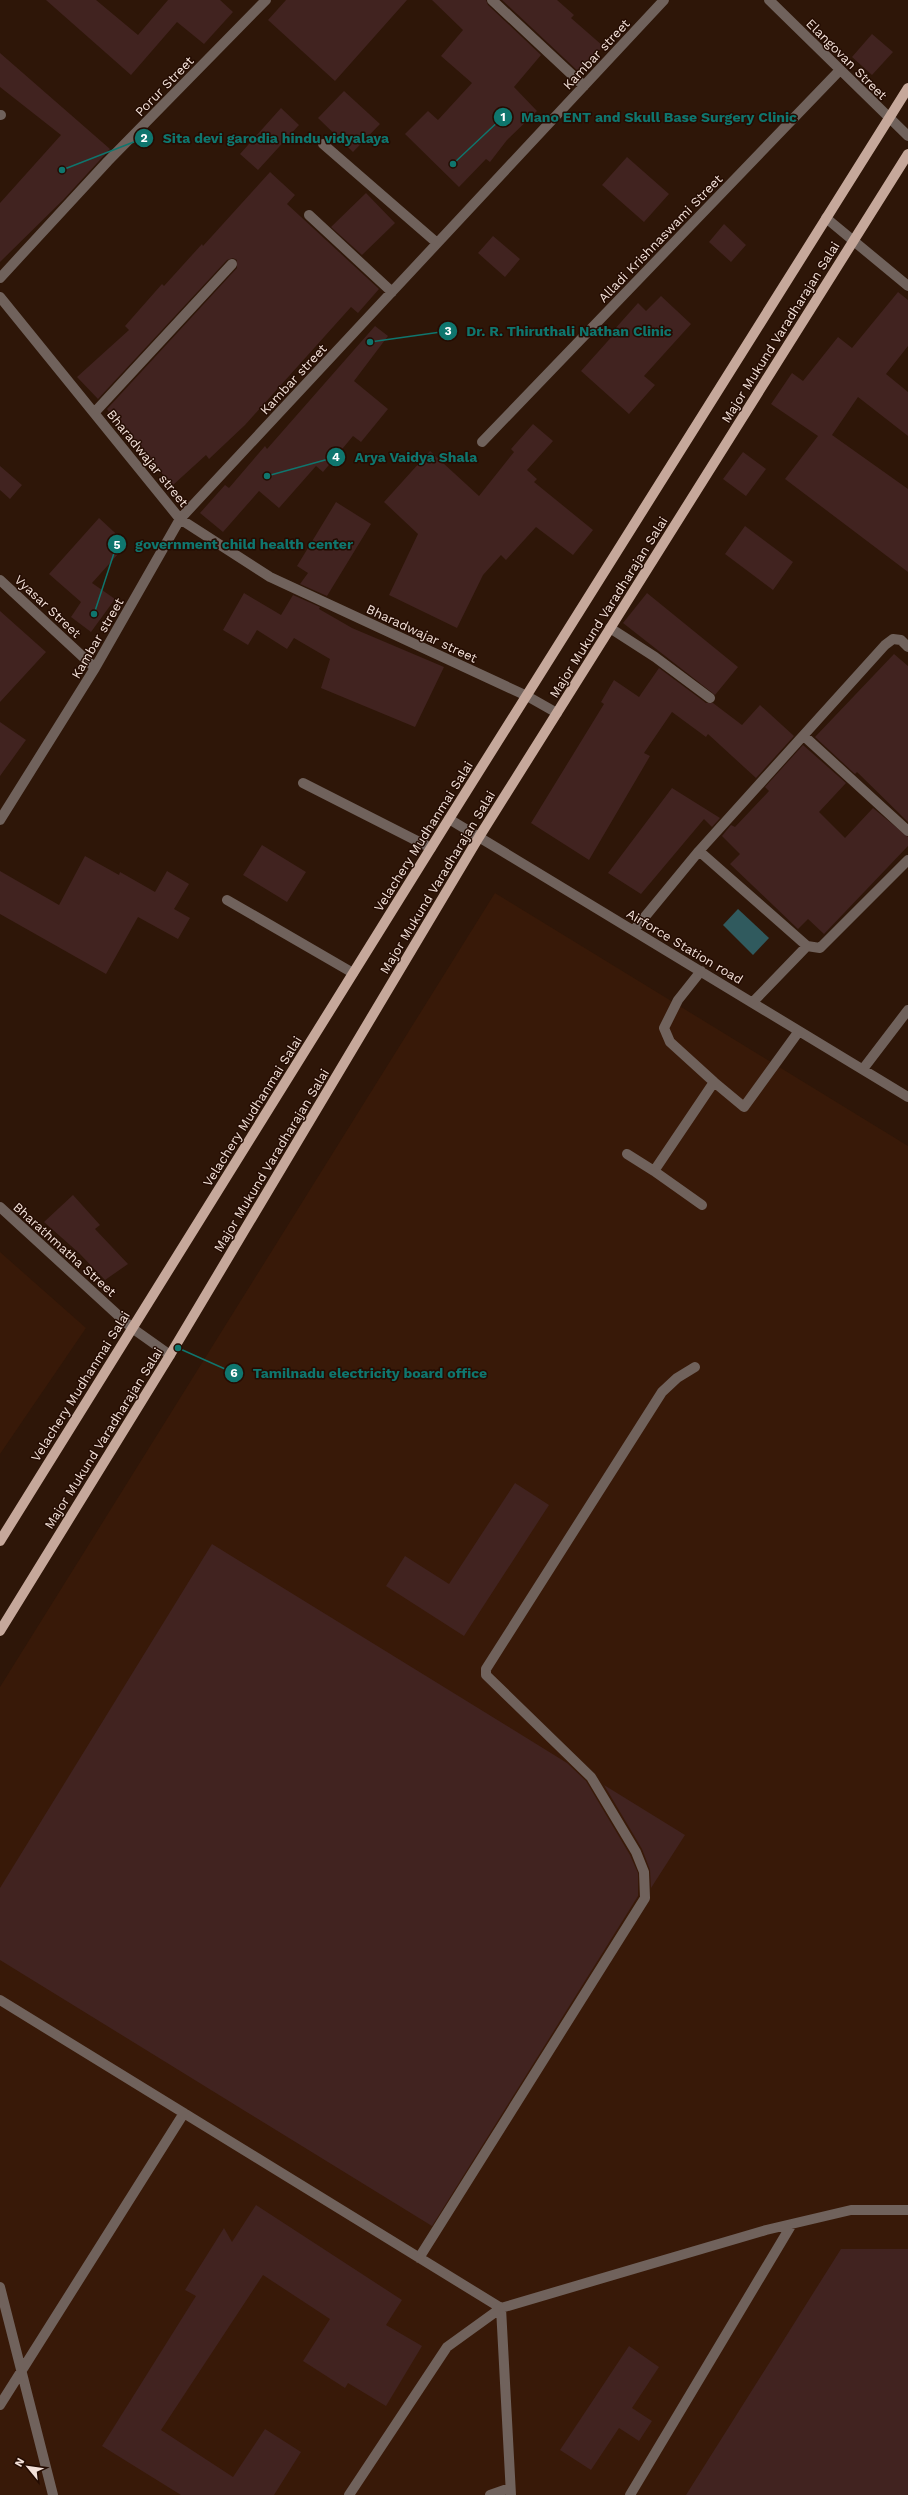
<svg xmlns="http://www.w3.org/2000/svg" width="908" height="2495" font-family="'Work Sans',sans-serif">
  <style>
    .built { fill: #381908 }
    .water { fill: #305a5e }
    .building { fill: #412320 }
    .lines { fill: none; stroke-linecap: round; stroke-linejoin: round }
    .minor { stroke: #70625c; stroke-width: 10 }
    .major { stroke: #c6a89b; stroke-width: 10 }
    .labels { text-anchor: middle; stroke-width: 3; stroke-linejoin: round; paint-order: stroke }
    .street-label { font-size: 13px; fill: #f2e0d8; stroke: #240c02 }
    .leader { fill: none; stroke: #0f766e; stroke-width: 1.5 }
    .callout-dot { fill: #0f766e; stroke: #240c02; stroke-width: 1.5 }
    .mark-label { font-size: 12px; text-anchor: middle; font-weight: bold; fill: #fff }
    .callout-label { font-size: 14px; text-anchor: middle; font-weight: bold; fill: #0f766e; stroke: #240c02; stroke-width: 3; stroke-linejoin: round; paint-order: stroke }
  </style>
  <rect width="100%" height="100%" fill="#2e1608"/>
  <path class="built" d="M495,893l413,253v1349h-908v-808z
    M0,1252l86,76 -86,126z"/>
  <path class="water" d="M738,909l31,29 -16,17 -30,-30z"/>
  <path class="building" d="M46,0h50l42,35 30,-35h52l13,12 -29,32 -27,-22 -46,53z
    M286,0h121l-72,81 -67,-61z
    M432,0h54l2,5 53,50 -27,32 23,24 -30,29 -17,22 -4,-3 -27,28 -54,-53 23,-23 10,9 34,-37 -31,-27 22,-26z
    M502,0h55l17,15 -3,3 32,28 -23,27z
    M872,34l21,18 -21,23 -20,-18z
    M0,53l110,96 -47,51 -63,62v-59l61,-68 -61,-48z
    M344,91l36,33 -27,28 -35,-34z
    M281,108l18,17 -41,45 -18,-16z
    M627,157l42,37 -25,28 -42,-37z
    M270,172l25,23 -8,9 92,85 -21,24 -7,-6 -106,118 -36,34 -3,-4 -33,30 -67,-71 3,-2 -2,-3 130,-141v-8l-4,-2 -6,2 -129,139 -21,-22 52,-47 -4,-4 37,-42 2,2 38,-42 1,2z
    M366,193l29,30 -33,32 -31,-28z
    M724,224l22,21 -15,17 -22,-20z
    M493,236l27,23 -15,18 -27,-24z
    M898,292l10,8v46l-22,28 22,18v44l-50,-39 -26,38 76,54v83l-123,-93 33,-43 -47,-32 21,-31 11,8 35,-44 14,11z
    M661,296l30,28 -47,52 11,9 -26,29 -48,-43 34,-38 -2,-2 25,-28 8,8z
    M375,326l13,10 -34,45 34,28 -27,33 -8,-6 -30,36 -7,-6 -37,42 -20,-17 -36,41 -23,-19 25,-28 4,3 36,-42 2,3z
    M533,424l20,17 -26,29 10,9 -3,3 59,48 -20,25 -37,-28 -30,33 -5,-5 -18,20 -26,53 -68,-33 29,-61 -34,-32 46,-51 49,45 35,-44 -3,-3z
    M743,452l23,17 -20,27 -23,-17z
    M0,466l22,19 -12,14 -10,-9z
    M336,502l35,22 -44,72 -27,-12 8,-11 -11,-7z
    M99,518l28,26 -35,39 23,16 -24,33 -20,-15 10,-15 -32,-28z
    M745,526l48,36 -20,28 -48,-36z
    M244,593l37,22 12,-20 27,12 -1,2 33,19 92,39 -29,60 -94,-39 9,-29 -36,-21 -7,11 -30,-19 -9,15 -25,-15z
    M647,593l91,74 -23,28 -92,-72z
    M0,611l46,41 -46,50z
    M894,654l14,12v156l-51,-50 -2,2 -40,-37z
    M659,668l47,35h7l29,22 18,-20 34,31 -38,42 -48,-44 -2,3 -34,-25 -28,41 6,3 -61,104 -58,-37 73,-119 -3,-2 13,-22 25,17z
    M0,722l26,18 -26,36z
    M803,745l43,38 -27,29 26,26 28,-30 35,29v9l-84,88 -16,-15 -10,10 -68,-65 10,-10 -18,-18 9,-11 4,2 34,-36 -4,-4z
    M672,788l48,30 -8,9 -8,-8 -63,75 -33,-21z
    M262,845l44,27 -19,30 -44,-27z
    M85,856l34,19 1,-3 35,20 12,-21 22,13 -15,25 16,9 -12,21 -40,-22 -32,57 -106,-60v-43l59,34z
    M73,1195l27,30 -5,4 33,35 -23,16 -26,-27 -35,-31z
    M515,1483l34,22 -85,131 -78,-50 19,-30 44,28z
    M212,1544l355,219 19,18 44,74 8,18v23l-206,330 -432,-266v-72z
    M604,1785l81,50 -34,53 -1,-18 -8,-21z
    M256,2205l146,95 -16,25 36,21 -36,60 -38,-23 -3,5 -42,-27 27,-42 -67,-44 -102,155 72,47 32,-48 36,23 -27,43h-93l-79,-49 94,-150 -11,-6 39,-62 8,14z
    M841,2249h67v246h-222z
    M629,2346l30,21 -27,41 20,13 -13,20 -20,-13 -28,42 -31,-20z"/>
  <g class="lines">
    <path class="minor" d="M492,0l92,86
      M769,0l139,136
      M0,115h1
      M323,144l114,99
      M309,215l83,77
      M826,218l82,68
      M0,278l108,-117 158,-161
      M0,297l180,222 90,58 257,119 30,17
      M94,413l138,-149
      M482,442l358,-372
      M0,580l95,88
      M610,628l45,29 55,41
      M804,736l104,95
      M303,783l128,65
      M449,819l459,278
      M0,820l95,-152 85,-149 484,-519
      M699,851l108,95 13,2 88,-88
      M227,900l126,73
      M634,930l65,-79 186,-206 8,-6 8,1 7,7
      M701,971l-23,29 -14,28 6,14 44,40
      M753,1002l54,-56
      M863,1069l45,-59
      M627,1154l27,17 60,-89 30,25 55,-76
      M654,1171l48,34
      M0,1207l132,121 38,27
      M0,2000l501,308 10,187
      M419,2258l226,-360 -1,-26 -8,-20 -45,-75 -105,-102v-6l176,-277 15,-14 18,-11
      M0,2287l53,208
      M0,2405l184,-292
      M349,2495l98,-148 54,-39 265,-78 85,-20h57
      M490,2495l20,-7
      M630,2495l162,-271"/>
    <path class="major" d="M0,1541l449,-722 459,-731
      M0,1631l170,-276 309,-518 429,-683"/>
  </g>
  <g class="labels">
    <g class="street-label">
      <text transform="translate(596 54) rotate(-47)" y="5">Kambar street</text>
      <text transform="translate(847 59) rotate(45)" y="5">Elangovan Street</text>
      <text transform="translate(164 86) rotate(-46)" y="5">Porur Street</text>
      <text transform="translate(660 238) rotate(-46)" y="5">Alladi Krishnaswami Street</text>
      <text transform="translate(780 332) rotate(-58)" y="5">Major Mukund Varadharajan Salai</text>
      <text transform="translate(293 379) rotate(-47)" y="5">Kambar street</text>
      <text transform="translate(148 458) rotate(51)" y="5">Bharadwajar street</text>
      <text transform="translate(48 606) rotate(43)" y="5">Vyasar Street</text>
      <text transform="translate(608 607) rotate(-58)" y="5">Major Mukund Varadharajan Salai</text>
      <text transform="translate(422 633) rotate(25)" y="5">Bharadwajar street</text>
      <text transform="translate(97 638) rotate(-60)" y="5">Kambar street</text>
      <text transform="translate(423 836) rotate(-58)" y="5">Velachery Mudhanmai Salai</text>
      <text transform="translate(437 882) rotate(-59)" y="5">Major Mukund Varadharajan Salai</text>
      <text transform="translate(685 946) rotate(31)" y="5">Airforce Station road</text>
      <text transform="translate(252 1111) rotate(-58)" y="5">Velachery Mudhanmai Salai</text>
      <text transform="translate(271 1160) rotate(-59)" y="5">Major Mukund Varadharajan Salai</text>
      <text transform="translate(65 1249) rotate(42)" y="5">Bharathmatha Street</text>
      <text transform="translate(80 1386) rotate(-58)" y="5">Velachery Mudhanmai Salai</text>
      <text transform="translate(103 1438) rotate(-58)" y="5">Major Mukund Varadharajan Salai</text>
    </g>
  </g>
  <path class="leader" d="M453 164L503 117M62 170L144 138M370 342L448 331M267 476L336 457M94 614L117 544M178 1348L234 1373"/>
  <g class="callout-dot">
    <circle cx="453" cy="164" r="4"/>
    <circle cx="62" cy="170" r="4"/>
    <circle cx="370" cy="342" r="4"/>
    <circle cx="267" cy="476" r="4"/>
    <circle cx="94" cy="614" r="4"/>
    <circle cx="178" cy="1348" r="4"/>
    <circle cx="503" cy="117" r="10"/>
    <circle cx="144" cy="138" r="10"/>
    <circle cx="448" cy="331" r="10"/>
    <circle cx="336" cy="457" r="10"/>
    <circle cx="117" cy="544" r="10"/>
    <circle cx="234" cy="1373" r="10"/>
  </g>
  <g class="mark-label">
    <text x="503" y="121">1</text>
    <text x="144" y="142">2</text>
    <text x="448" y="335">3</text>
    <text x="336" y="461">4</text>
    <text x="117" y="549">5</text>
    <text x="234" y="1377">6</text>
  </g>
  <g class="callout-label">
    <text x="659" y="122">Mano ENT and Skull Base Surgery Clinic</text>
    <text x="276" y="143">Sita devi garodia hindu vidyalaya</text>
    <text x="569" y="336">Dr. R. Thiruthali Nathan Clinic</text>
    <text x="416" y="462">Arya Vaidya Shala</text>
    <text x="244" y="549">government child health center</text>
    <text x="370" y="1378">Tamilnadu electricity board office</text>
  </g>
  <g transform="translate(28 2467) rotate(299)" stroke="#240c02" stroke-width="3" paint-order="stroke">
  <path d="M0-3L7 15L0 10L-7 15Z" fill="#f2e0d8"/>
  <text y="-6" font-size="11" font-weight="bold" text-anchor="middle" fill="#f2e0d8">N</text>
  </g>
</svg>
